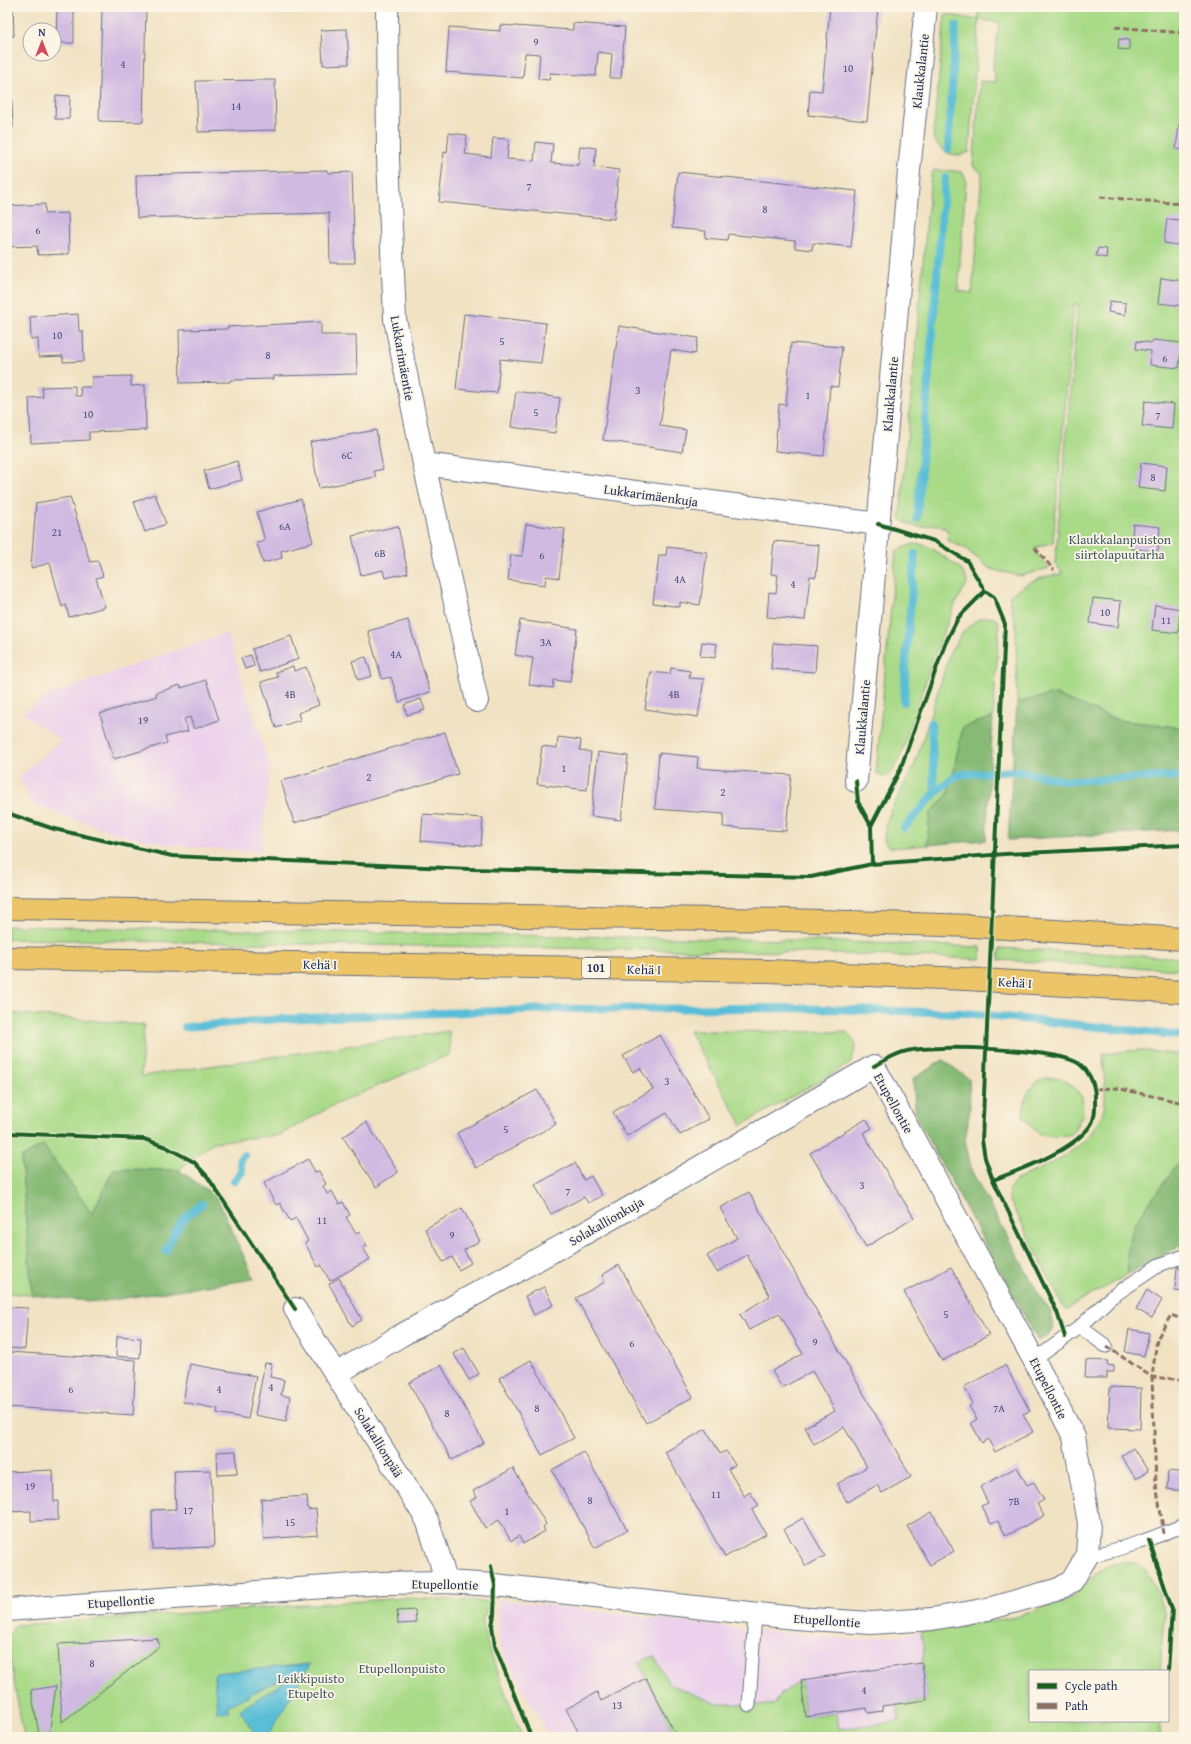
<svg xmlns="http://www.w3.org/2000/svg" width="1191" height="1744" font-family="'Gentium Book Plus',serif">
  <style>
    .built { fill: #ebd1eb }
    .green { fill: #a9da88; stroke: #628473 }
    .forest { fill: #86ba74; stroke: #507469 }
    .water { fill: #59bdd7; stroke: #3a769a }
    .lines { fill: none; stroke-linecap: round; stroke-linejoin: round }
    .stream { stroke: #59bdd7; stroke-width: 8 }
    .building { fill: #d0bae2 }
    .service-casing { stroke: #666e81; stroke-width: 15 }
    .minor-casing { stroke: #666e81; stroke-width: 24 }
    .trunk-casing { stroke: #666e81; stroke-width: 24 }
    .service { stroke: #fff; stroke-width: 13 }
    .minor { stroke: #fff; stroke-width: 22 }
    .trunk { stroke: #edc569; stroke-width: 22 }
    .quiet { stroke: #8d6e63; stroke-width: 3; stroke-dasharray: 6 3; stroke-linecap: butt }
    .cycleway-casing { stroke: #fcf5e5; stroke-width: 6 }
    .cycleway { stroke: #1b5e20; stroke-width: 4 }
    .labels { text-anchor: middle; stroke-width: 3.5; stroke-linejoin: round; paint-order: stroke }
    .number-label { font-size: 11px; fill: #48527f }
    .shield { fill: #fcf5e5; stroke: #5e6a86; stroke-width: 1 }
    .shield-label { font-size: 12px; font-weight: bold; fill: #1b2f5e }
    .street-label { font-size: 13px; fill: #1b2f5e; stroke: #fcf5e5 }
    .park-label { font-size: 13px; fill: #3e5a68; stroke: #fcf5e5 }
  </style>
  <rect width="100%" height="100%" fill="#fcf5e5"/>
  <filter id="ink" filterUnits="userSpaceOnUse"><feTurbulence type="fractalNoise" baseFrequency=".025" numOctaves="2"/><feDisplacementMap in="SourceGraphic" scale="8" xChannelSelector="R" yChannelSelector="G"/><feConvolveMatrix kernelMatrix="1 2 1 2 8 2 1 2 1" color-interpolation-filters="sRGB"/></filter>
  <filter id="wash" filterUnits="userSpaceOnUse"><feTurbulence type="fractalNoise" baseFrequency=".012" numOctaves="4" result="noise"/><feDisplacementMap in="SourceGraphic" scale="16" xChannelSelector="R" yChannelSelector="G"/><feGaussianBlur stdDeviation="0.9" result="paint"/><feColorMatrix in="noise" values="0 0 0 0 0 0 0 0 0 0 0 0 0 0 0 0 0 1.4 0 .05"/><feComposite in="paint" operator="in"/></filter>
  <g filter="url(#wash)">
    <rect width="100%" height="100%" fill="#f1e2c3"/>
    <path class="built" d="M227,633l43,134 -9,84 -47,-2 -47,-5 -48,-10 -87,-30 -13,-27 42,-37 -39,-27 31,-20z
      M497,1599l236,29 126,12 62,-8 4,19 41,86h-417l-49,-90z"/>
    <path class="green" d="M980,7h204v721l-66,-8 -64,-26 -37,9 -1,-77 -7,-30c14,-11 34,-22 52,-21v-4l-6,-7 23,-260h-4l-21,238 -18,6v3l14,17 -29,8 -22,-5 -9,-3 -23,-19 -19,-9 1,-10 -13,-6 -12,3 -9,-1 -10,-4 -4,-4 31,-343 3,-5 21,1 7,1 4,7 -8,112 14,2 10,-120 -9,-7 7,-85 16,1 -3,-13 6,-47 -20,-2 -10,132c-15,8 -29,-1 -36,-14l12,-124 33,6z
      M913,544l11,1 10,5 26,18 6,10 1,6 -12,20 -21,53 -33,98 -9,17 -7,5 -9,-4 20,-222z
      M985,617l9,1 4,3 1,6 -6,90 -30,10 -15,67 -18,20 -3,31 -35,3 -6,-4 -2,-4 2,-16 5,-14 24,-46 35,-111 13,-21 12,-11z
      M7,926l780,14 194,7v12l-194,-7 -780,-13z
      M1000,948l184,10v12l-185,-10z
      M7,1013l137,12 -3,51 308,-45 1,23 -118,52 -52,29 -67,7 -34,28 -65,-1 -22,45 -49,-69 -22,13 11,137 -25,-2z
      M689,1031l158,1 9,13 -5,18 -109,62z
      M1138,1050l46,5v100l-50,69 -7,30 1,20 -63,36 -50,-100c-9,-13 -9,-17 0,-29 35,-18 77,-31 89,-73 3,-9 -1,-42 -1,-54z
      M1045,1078h15l12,7 10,12 1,17 -11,20c-24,6 -34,4 -49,-18 2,-18 3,-29 22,-38z
      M1124,1562h11l10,8 13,21 6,22 -4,58h-130v50h129v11l3,5h-485l-39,-75 16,-6 15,28 48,20 56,1 7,-10 21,-15 5,37 31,-4 2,16 60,-8 -2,-17 30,-4 -5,-37 2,-12 -3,-19 95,-15 55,-19 28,-27 11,-6z
      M405,1598l88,4 -11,18 5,23 35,94h-498l-17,-94v-6l9,-12z"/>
    <path class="forest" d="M1054,694l64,26 66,8v102l-176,10 9,-137z
      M993,717l-7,123 -59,5 3,-31 18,-20 15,-67z
      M943,1060l26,19 1,30 -5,31 7,32 69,126 10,14 3,15 -6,9 -10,5 -122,-224 -3,-38z
      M43,1145l49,69 22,-45 65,1 38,27 37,82 -156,23 -66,-7 -11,-137z
      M1184,1155v89l-56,30 -1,-20 7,-30z"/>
    <path class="water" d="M310,1664l-43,73h-10l-17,-27 53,-34 -2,-2 -64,32 2,5 -12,1 -3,-37 2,-2z"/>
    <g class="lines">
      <path class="stream" d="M948,149l8,-123
        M917,519l28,-341
        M904,702l2,-44 9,-104
        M931,723l4,70
        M904,828l31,-35 21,-17 9,-2 53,-3 49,10 117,-5
        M185,1027l95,-8 271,-10 236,-1 179,5 218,23
        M234,1181l8,-9 -2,-13 4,-4
        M166,1251c10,-23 14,-32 36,-47"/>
    </g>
    <g id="blocks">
      <path class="building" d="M7,7h6l1,29 -7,1z
        M57,7h17v36h-18z
        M102,7h44l-3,115 -44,-1z
        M830,7h48l-11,114 -59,-6 2,-25 12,1z
        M573,23l52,4 -4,51h-11l2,-24 -14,-2 -2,24 -46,-3 -1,7 -11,-1 2,-25 -15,-1 -2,25 -77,-6 3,-45 51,4v-6l73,5z
        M347,29l2,35 -26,1 -2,-35z
        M1119,39l10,1v10l-11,-1z
        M275,80l1,50 -78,2 -2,-51z
        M7,85h4l2,42h-6z
        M56,95l14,1 -1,23h-14z
        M1179,124l5,1v25l-8,-1z
        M449,133l18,2 -2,19 26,3 2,-19 16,1 -2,20 27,2 2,-19 17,2 -2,19 27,2 2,-19 16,2 -2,19 25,3 -5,49 -175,-17 5,-50 3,1z
        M327,170l1,3 24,-1 3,91h-25l-1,-50 -192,5 -1,-43z
        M678,172l179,19 -6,56 -38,-4 -1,7 -17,-2v-7l-67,-7 -1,6 -22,-2 1,-7 -34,-3z
        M45,204v10l23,-1 1,41 -31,1 -1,-9 -30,1v-41z
        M1167,219l17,1v26l-20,-3z
        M1098,248l9,1 -1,9 -10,-2z
        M1161,278l23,3v25l-26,-3z
        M1110,301l16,2 -1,12 -17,-3z
        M78,314l1,17h4l1,30 -21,1v-6l-24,1 -1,-18h-7l-1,-22z
        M464,314l82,9 -5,40 -41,-4 -3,34 -41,-4z
        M321,322v13h35l1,39 -83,2v3l-44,1v2l-50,1 -1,-53 48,-1v-2z
        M619,326l79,12 -3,16 -24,-4 -11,76 26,4 -4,22 -79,-12z
        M1153,340l29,3 -3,25 -29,-3 1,-14 -15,-2 1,-8 15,2z
        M791,343l51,4 -4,40 -8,-1 -6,70 -49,-5 4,-47 7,1z
        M131,376v10l14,-1 1,45 -57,2v8l-58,3 -2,-45 14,-1 -1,-10 33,-1v10h6l-1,-9h12v-10z
        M516,391l44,7 -5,35 -44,-6z
        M1145,401l29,3 -2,25 -30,-3z
        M376,430l7,39 -9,2 2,6 -57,11 -9,-46z
        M237,461l5,19 -33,9 -5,-18z
        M1141,463l26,3 -2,25 -27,-3z
        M155,494l11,30 -21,8 -11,-30z
        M70,497l20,65 8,-1 5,15 -7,2 9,29 -36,10 -3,-12 -4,2 -12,-44 -19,5 5,-65z
        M301,499l12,43 -32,9 1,7 -19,5 -6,-20 8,-2 -8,-29z
        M526,524l39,5 -6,49 -13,-2 -1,9 -37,-5 3,-25 11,1z
        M1133,524l27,3 -2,24 -27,-2z
        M398,526l10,47 -23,5 -2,-8 -22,5 -9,-39z
        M774,541l45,4 -3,32 -6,-1 -5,44 -38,-3 2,-25 7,1 2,-18 -7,-1z
        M667,547l40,5 -7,53 -20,-3v5l-27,-4 6,-48h7z
        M1093,598l28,3 -3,26 -28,-4z
        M1155,605l26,4 -3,24 -26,-3z
        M408,620l22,72 -31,10 -8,-25 -9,2 -14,-48z
        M520,620l57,9 -7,53 -16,-2 -1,8 -24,-3 4,-27 -18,-3z
        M291,636l8,23 -39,13 -8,-23z
        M702,642l15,2 -2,14 -15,-2z
        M773,643l44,3 -2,26 -44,-3z
        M251,655l3,11 -9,3 -4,-11z
        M366,657l6,19 -14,4 -6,-19z
        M293,666l1,5 12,-4 13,38 -21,8 2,7 -24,8 -15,-46 17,-5 -2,-5z
        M671,668l19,3 -1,7 15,1 -6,38 -53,-8 6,-37 19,2z
        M206,680l13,40 -25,9 -4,-12 -6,2 4,12 -23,6 2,6 -53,16 -14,-45 57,-18 -1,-3 24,-8 1,3z
        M421,699l4,11 -18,5 -3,-10z
        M445,732l13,42 -164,49 -13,-42z
        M558,737l23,3 -1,10 11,2 -4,38 -50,-6 5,-38 15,2z
        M598,752l30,4 -7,64 -30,-4z
        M659,753l39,4 -1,11 94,7 -5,56 -63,-4 1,-13 -69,-5z
        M423,814l60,4 -2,28 -60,-5z
        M660,1035l49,84 -29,16 -13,-22 -40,23 -14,-24 40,-23 -13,-21 -7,4 -10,-16z
        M537,1090l19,34 -80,44 -19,-35z
        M866,1119l6,9 -9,5 51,85 -48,29 -56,-94z
        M366,1122l32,50 -22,15 -33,-50z
        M308,1159l7,13 4,-1 7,13 -3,2 4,8 5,-3 7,13 4,-2 7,13 -4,2 10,17 3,-2 8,14 -4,2 7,11 -40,22 -9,-16 -3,2 -13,-24 3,-2 -12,-23 -6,3 -10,-18 -4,2 -12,-22z
        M575,1163l9,17 7,-4 11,20 -14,7 -4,-6 -33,17 -16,-29z
        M749,1192l162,285 -29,16 -5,-8 -30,17 -10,-18 30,-17 -23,-40 -30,17 -9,-17 30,-16 -23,-40 -30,17 -10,-17 31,-17 -24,-41 -30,17 -9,-16 30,-18 -23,-41 -30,17 -10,-16 30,-18 -17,-30z
        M462,1208l18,33 -16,9 7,13 -12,7 -7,-13 -9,5 -18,-33z
        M619,1265l74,132 -47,26 -70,-125 29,-16 -3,-7z
        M951,1267l38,68 -47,26 -38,-69z
        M1177,1267l7,1v24l-9,-1z
        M339,1278l23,42 -10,6 -23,-42z
        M544,1287l9,18 -19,10 -9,-19z
        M1147,1290l15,10 -10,18 -16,-9z
        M7,1307l21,1 -3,41 -18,-1z
        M1129,1329l20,4 -5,23 -19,-4z
        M117,1336l24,2 -1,20 -24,-2z
        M464,1348l15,26 -10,6 -15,-26z
        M8,1352l128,8 -3,55 -126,-8z
        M531,1360l43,78 -32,17 -43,-77z
        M1086,1360l22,1 -1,4 7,1v6h-7v6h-22z
        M265,1363l7,1 -2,13 14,3 -3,15 9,2 -4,24 -31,-6z
        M190,1364l66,12 -8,43 -31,-6 1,-4 -35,-7z
        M441,1365l43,78 -32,17 -43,-77z
        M1005,1365l25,46 -7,3 10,18 -38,20 -7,-13 -6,4 -11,-20 6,-4 -8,-13 4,-3 -9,-16z
        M1110,1387l31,1 -1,41 -32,-1z
        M706,1429l14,25 6,-3 9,14 -7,4 16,27 6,-4 9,14 -7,4 14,24 -41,23 -60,-105z
        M1133,1448l15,23 -12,8 -15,-23z
        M236,1451l1,23 -19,1 -1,-23z
        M584,1452l43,78 -32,18 -43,-78z
        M1017,1467l10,18 7,-3 10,18 -7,4 7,12 -38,20 -8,-15 -7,3 -10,-18 7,-3 -8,-16z
        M513,1468l33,56 -3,3 2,4 -22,13 -4,-8 -8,5 -12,-21 -14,8 -15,-27 7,-4 -4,-6z
        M53,1470l1,32 4,-1v19l-27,1v-10l-24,1v-40z
        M211,1470l3,77 -61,2 -1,-39 24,-1 -2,-38z
        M1168,1471l16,2v18l-17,-2z
        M307,1496l1,14 8,-1 2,26 -54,4 -3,-40z
        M932,1512l22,39 -24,14 -23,-39z
        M803,1518l22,38 -19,10 -22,-37z
        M415,1610l1,13 -18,1 -1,-13z
        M157,1638l3,8 -98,76 -4,-78z
        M922,1663l5,37 -45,6 1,5 -8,1 -7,1 -1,-5 -61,9 -5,-37z
        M646,1678l31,59h-96l-15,-28 31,-17 4,9z
        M56,1686l-7,49 -10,-1 -8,-44z"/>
    </g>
  </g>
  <g filter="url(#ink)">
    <use href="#blocks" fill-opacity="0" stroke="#666e81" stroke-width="1"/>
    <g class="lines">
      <defs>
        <path id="service" d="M1080,1327l26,19
          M1034,1360l46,-33 30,-29 49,-33 25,-9
          M1087,1556c35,-6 64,-17 97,-31
          M749,1705l6,-91"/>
        <path id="minor" d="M387,7l1,151 7,161 29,145 53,237
          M424,464l454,60
          M856,781l53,-610 17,-164
          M295,1309l132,211 13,39 6,23
          M7,1610l375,-27 64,-1 49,3 300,33 76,5 61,-4 56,-10 71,-20 13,-8 15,-25 2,-33 -15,-86 -40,-77 -160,-294 -262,152 -212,118 -64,38"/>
        <path id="trunk" d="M7,908l780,12 186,6 211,13
          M7,958l761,13 198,8 218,13"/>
      </defs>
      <use href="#service" class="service-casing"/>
      <use href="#minor" class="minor-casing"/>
      <use href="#trunk" class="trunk-casing"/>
      <use href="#service" class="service"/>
      <use href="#minor" class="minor"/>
      <use href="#trunk" class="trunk"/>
      <path class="quiet" d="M1115,27l69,6
        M1100,197l84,7
        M1035,548l19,22
        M1095,1089l21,-1 68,15
        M1106,1346l46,31 32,3
        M1164,1534l-8,-50 -4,-107 5,-38 14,-24 13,5"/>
      <defs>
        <path id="cycleway" d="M878,524l56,17 33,20 18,30
          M856,781l2,21 13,24 1,38
          M7,813l47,16 118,27 298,13 341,8 61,-13 133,-10 179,-9
          M871,826l29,-56 45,-126 13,-26 27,-27 9,6 11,27 -23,516 3,18 8,22 64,132 8,25
          M874,1066c10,-5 22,-13 33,-15 28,-7 149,-2 171,12 11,7 17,22 17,34 0,10 1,21 -5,29 -18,25 -70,44 -97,54
          M7,1133l137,6 22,8 28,15 13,14 88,133
          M1149,1540l23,69 -4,62
          M491,1566l4,19 -1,30 -2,11 3,20 36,91"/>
      </defs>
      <use href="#cycleway" class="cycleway-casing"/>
      <use href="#cycleway" class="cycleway"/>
    </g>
  </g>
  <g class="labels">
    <g class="number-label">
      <text x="536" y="46">9</text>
      <text x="123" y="68">4</text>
      <text x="848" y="72">10</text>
      <text x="236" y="110">14</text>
      <text x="529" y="190">7</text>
      <text x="765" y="213">8</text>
      <text x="38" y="234">6</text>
      <text x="57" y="339">10</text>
      <text x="502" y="345">5</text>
      <text x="268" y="359">8</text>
      <text x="1165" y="362">6</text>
      <text x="638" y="394">3</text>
      <text x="808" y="399">1</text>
      <text x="536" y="416">5</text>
      <text x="88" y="418">10</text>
      <text x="1158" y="419">7</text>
      <text x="347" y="459">6C</text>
      <text x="1153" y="481">8</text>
      <text x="285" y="530">6A</text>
      <text x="57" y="536">21</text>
      <text x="380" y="557">6B</text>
      <text x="542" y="559">6</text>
      <text x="680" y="583">4A</text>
      <text x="793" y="588">4</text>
      <text x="1105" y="616">10</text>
      <text x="1166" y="624">11</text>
      <text x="546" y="646">3A</text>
      <text x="396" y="658">4A</text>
      <text x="290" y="698">4B</text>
      <text x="674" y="698">4B</text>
      <text x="143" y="724">19</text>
      <text x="564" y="772">1</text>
      <text x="369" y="781">2</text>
      <text x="723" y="796">2</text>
      <text x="667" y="1085">3</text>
      <text x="506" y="1133">5</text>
      <text x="862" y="1189">3</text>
      <text x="568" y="1195">7</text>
      <text x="322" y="1224">11</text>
      <text x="452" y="1239">9</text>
      <text x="946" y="1318">5</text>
      <text x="815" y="1346">9</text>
      <text x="632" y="1347">6</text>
      <text x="271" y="1391">4</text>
      <text x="71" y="1393">6</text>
      <text x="219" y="1393">4</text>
      <text x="537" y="1412">8</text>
      <text x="999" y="1412">7A</text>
      <text x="447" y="1417">8</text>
      <text x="30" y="1490">19</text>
      <text x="716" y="1498">11</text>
      <text x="590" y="1504">8</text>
      <text x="1014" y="1505">7B</text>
      <text x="188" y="1514">17</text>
      <text x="507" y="1515">1</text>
      <text x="290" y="1526">15</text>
      <text x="92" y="1667">8</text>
      <text x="864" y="1694">4</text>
      <text x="617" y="1709">13</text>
    </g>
    <rect class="shield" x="582" y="958" width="28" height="20" rx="3"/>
    <g class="shield-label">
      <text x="596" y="972">101</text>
    </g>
    <g class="street-label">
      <text transform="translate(920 71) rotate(-84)" y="5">Klaukkalantie</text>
      <text transform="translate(403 358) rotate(80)" y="5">Lukkarimäentie</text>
      <text transform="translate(890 394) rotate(-85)" y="5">Klaukkalantie</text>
      <text transform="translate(651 495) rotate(8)" y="5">Lukkarimäenkuja</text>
      <text transform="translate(862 717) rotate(-85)" y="5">Klaukkalantie</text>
      <text transform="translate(320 964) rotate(1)" y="5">Kehä I</text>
      <text transform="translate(644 969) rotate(1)" y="5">Kehä I</text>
      <text transform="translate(1015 982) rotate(3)" y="5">Kehä I</text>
      <text transform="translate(894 1103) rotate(61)" y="5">Etupellontie</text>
      <text transform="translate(606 1221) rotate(-30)" y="5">Solakallionkuja</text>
      <text transform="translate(1049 1388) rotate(63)" y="5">Etupellontie</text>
      <text transform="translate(379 1442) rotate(58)" y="5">Solakallionpää</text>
      <text transform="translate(445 1584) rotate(1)" y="5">Etupellontie</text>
      <text transform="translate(121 1601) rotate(-4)" y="5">Etupellontie</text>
      <text transform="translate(827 1620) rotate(4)" y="5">Etupellontie</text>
    </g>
    <g class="park-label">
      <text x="1120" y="544">Klaukkalanpuiston<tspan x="1120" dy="15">siirtolapuutarha</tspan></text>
      <text x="402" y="1673">Etupellonpuisto</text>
      <text x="311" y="1683">Leikkipuisto<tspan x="311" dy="15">Etupelto</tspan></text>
    </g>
  </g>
  <rect width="1191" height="1744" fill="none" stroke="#fcf5e5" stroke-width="24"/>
  <rect x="1029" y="1670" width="140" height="52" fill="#fcf5e5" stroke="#a2a6af"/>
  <rect x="1037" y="1683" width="20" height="6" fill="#1b5e20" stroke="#a2a6af"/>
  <text x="1065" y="1690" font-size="12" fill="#1b2f5e">Cycle path</text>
  <rect x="1037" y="1703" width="20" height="6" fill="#8d6e63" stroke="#a2a6af"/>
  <text x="1065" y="1710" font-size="12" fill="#1b2f5e">Path</text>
  <g transform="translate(42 42)"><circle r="19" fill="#fcf5e5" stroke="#a2a6af"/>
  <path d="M0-3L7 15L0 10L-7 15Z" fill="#d1495b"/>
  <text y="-6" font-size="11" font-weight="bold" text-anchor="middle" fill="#1b2f5e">N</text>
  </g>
</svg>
